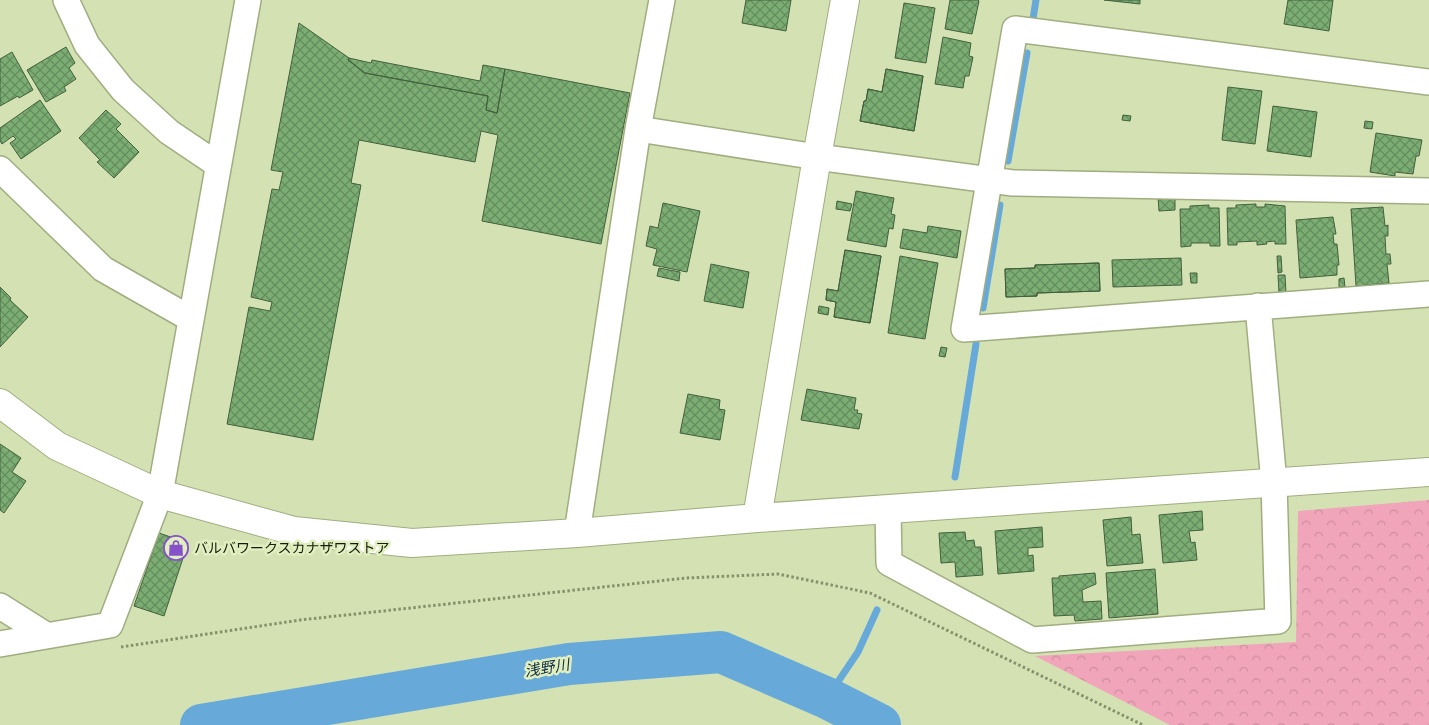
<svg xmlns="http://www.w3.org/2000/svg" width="1429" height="725" font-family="'Space Grotesk','Noto Sans JP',sans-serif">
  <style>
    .park { fill: url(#park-crowns) }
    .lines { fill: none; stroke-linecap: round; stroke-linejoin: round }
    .stream { stroke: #67aada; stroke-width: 7 }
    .river { stroke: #67aada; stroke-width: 42 }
    .building { fill: url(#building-cross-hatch); stroke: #43603e }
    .minor-casing { stroke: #a0ad80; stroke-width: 28 }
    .tertiary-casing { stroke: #a0ad80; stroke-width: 30 }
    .path { stroke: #86906d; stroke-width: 3; stroke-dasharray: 2.5 2.5; stroke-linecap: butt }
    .minor { stroke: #fff; stroke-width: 25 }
    .tertiary { stroke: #fff; stroke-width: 28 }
    .labels { text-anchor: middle; stroke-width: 5; stroke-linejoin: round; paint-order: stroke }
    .poi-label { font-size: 14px; fill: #151a09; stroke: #e1efc0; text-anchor: start }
    .water-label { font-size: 15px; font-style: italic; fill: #112f43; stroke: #e1efc0 }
  </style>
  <defs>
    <pattern id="park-crowns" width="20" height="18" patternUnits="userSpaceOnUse" patternTransform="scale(1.25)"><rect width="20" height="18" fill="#f1a5ba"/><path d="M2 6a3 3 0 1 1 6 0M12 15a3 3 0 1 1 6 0" fill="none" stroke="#ce8d9f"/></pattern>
    <pattern id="building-cross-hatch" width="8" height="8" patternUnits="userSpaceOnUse" patternTransform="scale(1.25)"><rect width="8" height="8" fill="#7cae74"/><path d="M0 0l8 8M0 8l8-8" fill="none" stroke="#648d5d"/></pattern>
  </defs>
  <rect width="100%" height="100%" fill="#d4e2b3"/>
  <path class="park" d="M1429,500v225h-259l-135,-69 261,-14 2,-131z"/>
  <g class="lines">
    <path class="stream" d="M1033,19l3,-19
      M1008,161l19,-108
      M983,308l17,-103
      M955,477l21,-133
      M827,698l31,-46 19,-42"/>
    <path class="river" d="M201,725l368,-61 152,-12 106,46 53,27"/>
  </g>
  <path class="building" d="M746,0h45l-5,31 -44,-8z
    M950,0h28l1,1 -7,33 -27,-5z
    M1104,0h36v4z
    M1288,0h45l-4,31 -45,-7z
    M904,3l31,5 -9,55 -31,-5z
    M299,23l50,35 -1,2 17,13 123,23 -2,14 11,3 8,-44 125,24 -29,151 -119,-23 16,-86 -17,-4 -6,31 -116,-22 -8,43 10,2 -48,255 -86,-16 22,-117 21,4 2,-9 -21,-5 21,-108 7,1 4,-18 -12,-2z
    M943,37l28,6 -2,13 4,1 -4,19h-4l-2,12 -28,-4z
    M66,47l9,16 -6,5 7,11 -12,8 2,4 -20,11 -19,-32z
    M12,52l21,38 -14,8 -1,-2 -18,10v-47z
    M349,58l22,5 1,-3 108,21 3,-16 22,4 -8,44 -11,-3 2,-14 -123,-23 -17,-13z
    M886,69l37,7 -9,55 -54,-10 4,-20h2l2,-12 14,3z
    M886,69l37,7 -9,55 -54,-10 4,-20h2l2,-12 14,3z
    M1228,87l34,4 -7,53 -33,-4z
    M40,100l21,31 -40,28 -11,-16 6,-4 -3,-3 -11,8 -2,-3v-13z
    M1273,106l44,6 -6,45 -44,-6z
    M106,110l15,14 -5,5 23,23 -25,26 -17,-16 3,-2 -21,-22z
    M1123,115l8,1 -1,5 -8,-1z
    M1365,121l8,1 -1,7 -8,-1z
    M1376,133l46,7 -3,16h-3l-3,18 -18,-2v4l-25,-4z
    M856,191l38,7 -3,16 4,1 -2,14 -4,-1 -3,19 -39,-7z
    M1158,197h17v13l-16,1z
    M837,201l15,3 -2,7 -14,-2z
    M663,203l37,8 -13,61 -34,-7 4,-16 -11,-3 4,-20 8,2z
    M1256,204v3h9v-3l20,2 1,38h-11v-3l-9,1 1,2 -10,1v-4l-20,1v3h-9l-1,-37h9v-3z
    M1209,205v3h10l1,38h-10v-3h-19v3l-10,1 -1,-38h10v-3z
    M1383,207l2,19 3,-1v11h-3l1,18h4l1,10h-4l2,19 -33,3 -5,-77z
    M1333,217l3,17h-3l1,10h3l2,21h-2v10l-37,3 -4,-58z
    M928,226l33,5 -4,27 -57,-10 3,-19 24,4z
    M845,250l36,6 -11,67 -36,-6 2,-15 -10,-2 1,-11 11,2z
    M845,250l36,6 -11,67 -36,-6 2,-15 -10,-2 1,-11 11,2z
    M900,256l38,7 -13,76 -37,-6z
    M1277,256h4l1,16 -4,1z
    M1181,258l1,27 -69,2 -1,-27z
    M1099,263l1,28 -63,2v3l-31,1 -1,-28 30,-1v-3z
    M1099,263l1,28 -63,2v3l-31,1 -1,-28 30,-1v-3z
    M711,264l38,8 -6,36 -39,-7z
    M659,268l21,4 -1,9 -22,-5z
    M1190,273h7v10h-6z
    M1278,275h7l1,18h-7z
    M1344,278l1,9h-6v-8z
    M0,287l11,11 -1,2 18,17 -28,30z
    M819,306l10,2 -1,7 -10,-2z
    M941,347l6,1 -2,9 -6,-1z
    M807,389l49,9 -2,12h4l-1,3 5,1 -3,15 -58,-9z
    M688,394l32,6 -1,9 6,1 -5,30 -40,-7z
    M0,444l21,14 -9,14 14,9 -22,32 -4,-3z
    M1202,511l1,19 -14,1 2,12 4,-1 2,18 -34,3 -4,-48z
    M1131,517l1,18 8,-1 3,29 -36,3 -4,-46z
    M1042,527l1,20 -15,1v8l5,-1 1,16 -36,3 -3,-43z
    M965,532l1,9 8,-1 1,7h6l2,28 -27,2 -1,-15 -14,1 -2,-30z
    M159,533l29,10 -24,73 -30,-10z
    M1155,569l3,45 -49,4 -3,-45z
    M1095,573l1,11 -14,6 1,12 18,-1 1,18 -27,2 -1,-6 -20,1 -2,-38h7v-2z"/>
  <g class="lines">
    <defs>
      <path id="minor" d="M66,0l21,45 36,45 46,42 49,33
        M1429,82l-414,-53 -51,300 465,-35
        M638,129l179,28 196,26 416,8
        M0,169l103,100 88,50
        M888,510l1,53 143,77 246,-19 -4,-138 -16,-177
        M577,533l61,-404 24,-129
        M0,606l46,29
        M0,644l110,-19 50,-131 88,-494"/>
      <path id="tertiary" d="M0,403l57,43 103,48 134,37 118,12 165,-10 180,-15 672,-46
        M757,518l60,-361 28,-157"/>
    </defs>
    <use href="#minor" class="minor-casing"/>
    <use href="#tertiary" class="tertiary-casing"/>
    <path class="path" d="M121,647l179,-27 386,-42 92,-4 92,19 273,132"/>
    <use href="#minor" class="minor"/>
    <use href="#tertiary" class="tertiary"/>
  </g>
  <defs>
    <symbol id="shop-ring" viewBox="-11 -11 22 22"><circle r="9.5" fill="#e1efc0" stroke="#8652ca" stroke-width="1.5"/><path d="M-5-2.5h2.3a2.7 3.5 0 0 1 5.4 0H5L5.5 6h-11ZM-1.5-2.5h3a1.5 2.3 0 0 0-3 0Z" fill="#8652ca"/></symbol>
  </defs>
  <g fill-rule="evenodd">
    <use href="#shop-ring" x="162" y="534" width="28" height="28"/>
  </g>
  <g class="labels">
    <g class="poi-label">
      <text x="194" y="553">バルバワークスカナザワストア</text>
    </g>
    <g class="water-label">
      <text transform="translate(547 668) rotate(-9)" y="5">浅野川</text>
    </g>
  </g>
</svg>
